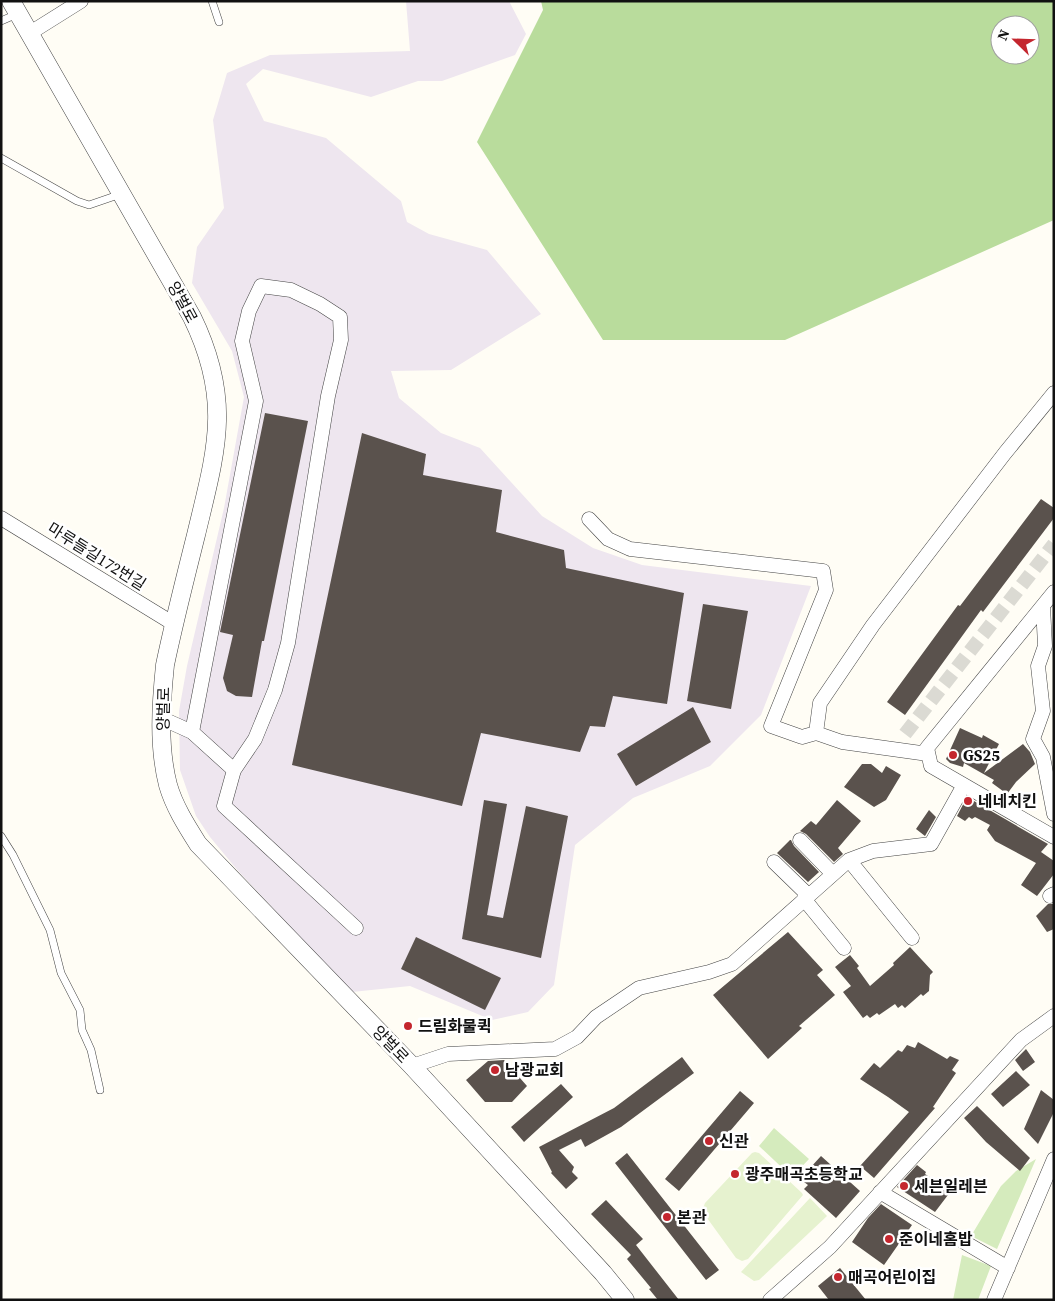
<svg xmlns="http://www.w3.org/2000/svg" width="1055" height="1301" font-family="'Source Serif 4','Noto Sans KR',serif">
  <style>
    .industrial { fill: #eee6ef }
    .green { fill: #d5ebbd }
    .forest { fill: #b9dc9c; fill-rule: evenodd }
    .pitch { fill: #e6f2cf }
    .building { fill: #5a524d }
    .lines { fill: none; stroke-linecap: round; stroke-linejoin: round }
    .minor-tunnel { stroke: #dbdad3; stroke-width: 14; stroke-dasharray: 14 7; stroke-linecap: butt }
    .service-casing { stroke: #444; stroke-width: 8 }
    .minor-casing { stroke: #444; stroke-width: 15 }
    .tertiary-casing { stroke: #444; stroke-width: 19 }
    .service { stroke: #fff; stroke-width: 7 }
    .minor { stroke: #fff; stroke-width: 14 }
    .tertiary { stroke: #fff; stroke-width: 18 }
    .poi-dot { fill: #c4262e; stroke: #fff; stroke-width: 2 }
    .labels { text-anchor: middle; stroke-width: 5; stroke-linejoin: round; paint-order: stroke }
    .street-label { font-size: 16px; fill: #111; stroke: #fff }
    .poi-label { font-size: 16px; font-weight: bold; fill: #111; stroke: #fff; text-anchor: start }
  </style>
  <rect width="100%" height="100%" fill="#fffdf5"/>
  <path class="industrial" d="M406,1h103l17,33 -11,21 -73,26h-24l-47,16 -108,-28 -17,15 18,37 62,17 75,63 6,21 22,12 58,16 54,64 -90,56 -60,1 8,27 42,35 39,15 62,68 51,32 49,17 169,21 -50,129 -51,51 -77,32 -58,47 -21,140 -26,27 -36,8 -82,-34 -58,6 -113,-120 -29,-35 -14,-21 -16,-46 -1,-59 8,-45 37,-158 20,-111 -12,-46 -40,-68 5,-36 27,-39 -11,-88 14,-47 43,-18 140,-4z"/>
  <path class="green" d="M774,1128l35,31 -17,18 -33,-31z
    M1036,1159l-39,90 -26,-13 30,-50 15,-15z
    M962,1255l29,11 -13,34h-25z"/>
  <path class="forest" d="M541,1h513v219l-269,120h-182l-126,-198 66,-132zM1000,25h30v30h-30z"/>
  <path class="pitch" d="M755,1152l4,1 43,40 1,2 -55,64 -6,2 -6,-3 -34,-47 3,-8 47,-50z
    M810,1198l17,18 -68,64 -5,1 -13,-9z"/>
  <path class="building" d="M265,413l43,8 -44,220h-2l-10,56 -16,-1 -9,-5 -4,-13 10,-43 -13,-3z
    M362,433l64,21 -3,21 79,15 -6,42 68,18 2,18 118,25 -17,111 -54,-8 -8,31 -15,-1 -10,26 -99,-19 -19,73 -170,-41z
    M1041,499l13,9v10l-71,94 -2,-2 -76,105 -18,-13 71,-97 2,1z
    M703,604l45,7 -17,98 -44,-8z
    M693,707l18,35 -75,44 -19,-32z
    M960,728l22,10 1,-3 16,9 -15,29 39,-29 7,8 5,12 -19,18 -9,12 -15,-11 2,-3 -30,-17 -1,4 -13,-4 -4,-4z
    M862,764h9l11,9 4,-7 15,9 -15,25 -12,7 -30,-20z
    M967,797l81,47 -7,8 13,9v13l-17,22 -16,-11 15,-22 -41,-22 -8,-11 3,-5 -15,-8 -3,2 -3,-2 -4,4 -8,-5z
    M484,800l23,4 -20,111 16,3 23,-112 42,10 -27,142 -79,-19z
    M837,800l24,21 -23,27 5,6 -9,8 -28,-28 -6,-3 11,-10 5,4z
    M929,810l7,7 -11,19 -9,-7z
    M790,840h1l3,6 25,26 -11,10 -31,-29z
    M1048,904h6v25l-7,3 -11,-16z
    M788,932l35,38 -6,5 18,20 -36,31 3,2 -34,31 -55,-64z
    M416,937l85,41 -16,32 -84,-41z
    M910,947l23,25 -3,3 -1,16 -6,5 -2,-2 -16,14 -3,-3 -4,3 -3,-4 -16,11 -2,-2 -7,5 -3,-3 -4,3 -20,-26 8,-6 -16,-19 15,-12 9,11 -2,2 13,18 24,-21 -1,-2z
    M918,1042l29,17 3,-3 9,4 -7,10 4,3 -23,34 2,1 -61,70 -14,-12 49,-54 -21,-15 -28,-18 14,-16 6,5 18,-18 4,2 5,-7 8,3z
    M1026,1049l9,13 -12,9 -8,-11z
    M682,1057l12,16 -73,54 -36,20 -4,-8 -22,11 15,17 -2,5 6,6 -12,11 -15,-16 1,-1 -13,-25 75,-39z
    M504,1060l23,26 -15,16h-27l-19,-22 22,-19z
    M1016,1071l14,14 -27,22 -12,-13z
    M561,1084l12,13 -49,45 -13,-15z
    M1041,1090l13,10v12l-16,32 -14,-15z
    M740,1091l14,12 -75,88 -14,-12z
    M977,1106l53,52 -10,13 -34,-29 -22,-24z
    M627,1153l92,117 -13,10 -91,-117z
    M821,1156l39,35 -24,27 -32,-29 4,-4 -8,-6z
    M917,1165l9,7 -1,2 26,17 -16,21 -38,-25z
    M606,1200l37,39 -7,6 43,55h-21l-9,-11 2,-1 -24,-29 4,-4 -40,-41z
    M881,1204l31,21 -28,40 -32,-23 16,-24z
    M840,1268l26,32h-37l-11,-14z"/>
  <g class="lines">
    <path class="minor-tunnel" d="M905,734l149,-190"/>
    <defs>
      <path id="service" d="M212,1l7,21
        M1,21l16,-7
        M1,158l76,43 12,4 32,-11
        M1,836l12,19 37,75 11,43 19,37 2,20 9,20 9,40"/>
      <path id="minor" d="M30,33l51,-32
        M1,518l173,106
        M589,519l19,20 22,10 193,22 3,19 -55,136 31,11 14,-4
        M1054,592l-127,156 4,18 123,71
        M1043,606l2,40 -7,20 5,45 -10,28 10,18 11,57
        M161,718l31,14 64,-331 -14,-60 7,-30 12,-25 30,4 29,14 20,13 1,23 -13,56 -40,247 -13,47 -20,49 -21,31 -42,-38
        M928,754l-86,-12 -26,-9 4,-30 53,-78 132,-172 49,-60
        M234,770l-10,36 132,122
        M800,840l33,34
        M849,860l63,78
        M774,862l34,33
        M1050,896l4,-2
        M804,899l40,49
        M412,1066l36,-12 107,-5 22,-12 19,-20 43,-29 70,-16 23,-8 117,-104 24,-9 58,-7 33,-59
        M880,1192l128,76
        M770,1300l60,-53 191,-207 33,-24
        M994,1300l60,-141"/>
      <path id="tertiary" d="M11,1l181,316c41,84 24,134 4,218 -11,44 -22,87 -31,130 -4,39 -7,81 3,120 6,21 18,40 30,59l214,222 191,207 22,27"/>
    </defs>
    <use href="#service" class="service-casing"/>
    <use href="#minor" class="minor-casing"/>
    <use href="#tertiary" class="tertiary-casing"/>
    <use href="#service" class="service"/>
    <use href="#minor" class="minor"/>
    <use href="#tertiary" class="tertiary"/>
  </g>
  <g class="poi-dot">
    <circle cx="953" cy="755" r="5"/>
    <circle cx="968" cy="801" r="5"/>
    <circle cx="408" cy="1026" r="5"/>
    <circle cx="495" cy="1070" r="5"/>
    <circle cx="709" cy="1141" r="5"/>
    <circle cx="735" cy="1174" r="5"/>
    <circle cx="904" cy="1186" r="5"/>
    <circle cx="667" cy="1217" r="5"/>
    <circle cx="889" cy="1239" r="5"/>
    <circle cx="838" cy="1277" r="5"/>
  </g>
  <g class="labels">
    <g class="street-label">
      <text transform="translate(183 302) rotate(62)" y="6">양벌로</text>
      <text transform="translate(97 556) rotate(32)" y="6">마루들길172번길</text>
      <text transform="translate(163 709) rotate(-89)" y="6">양벌로</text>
      <text transform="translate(391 1044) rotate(46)" y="6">양벌로</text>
    </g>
    <g class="poi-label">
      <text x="963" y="761">GS25</text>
      <text x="978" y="807">네네치킨</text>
      <text x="418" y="1032">드림화물퀵</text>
      <text x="505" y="1076">남광교회</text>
      <text x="719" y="1147">신관</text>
      <text x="745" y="1180">광주매곡초등학교</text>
      <text x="914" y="1192">세븐일레븐</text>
      <text x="677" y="1223">본관</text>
      <text x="899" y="1245">준이네홈밥</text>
      <text x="848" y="1283">매곡어린이집</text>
    </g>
  </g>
  <rect width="1055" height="1301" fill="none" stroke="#111111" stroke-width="5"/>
  <g transform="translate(1015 40) rotate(293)"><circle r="24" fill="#ffffff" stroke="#a0a0a0"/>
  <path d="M0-4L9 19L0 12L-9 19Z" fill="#c4262e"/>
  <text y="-8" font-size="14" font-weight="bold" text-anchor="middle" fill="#111111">N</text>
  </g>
</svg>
